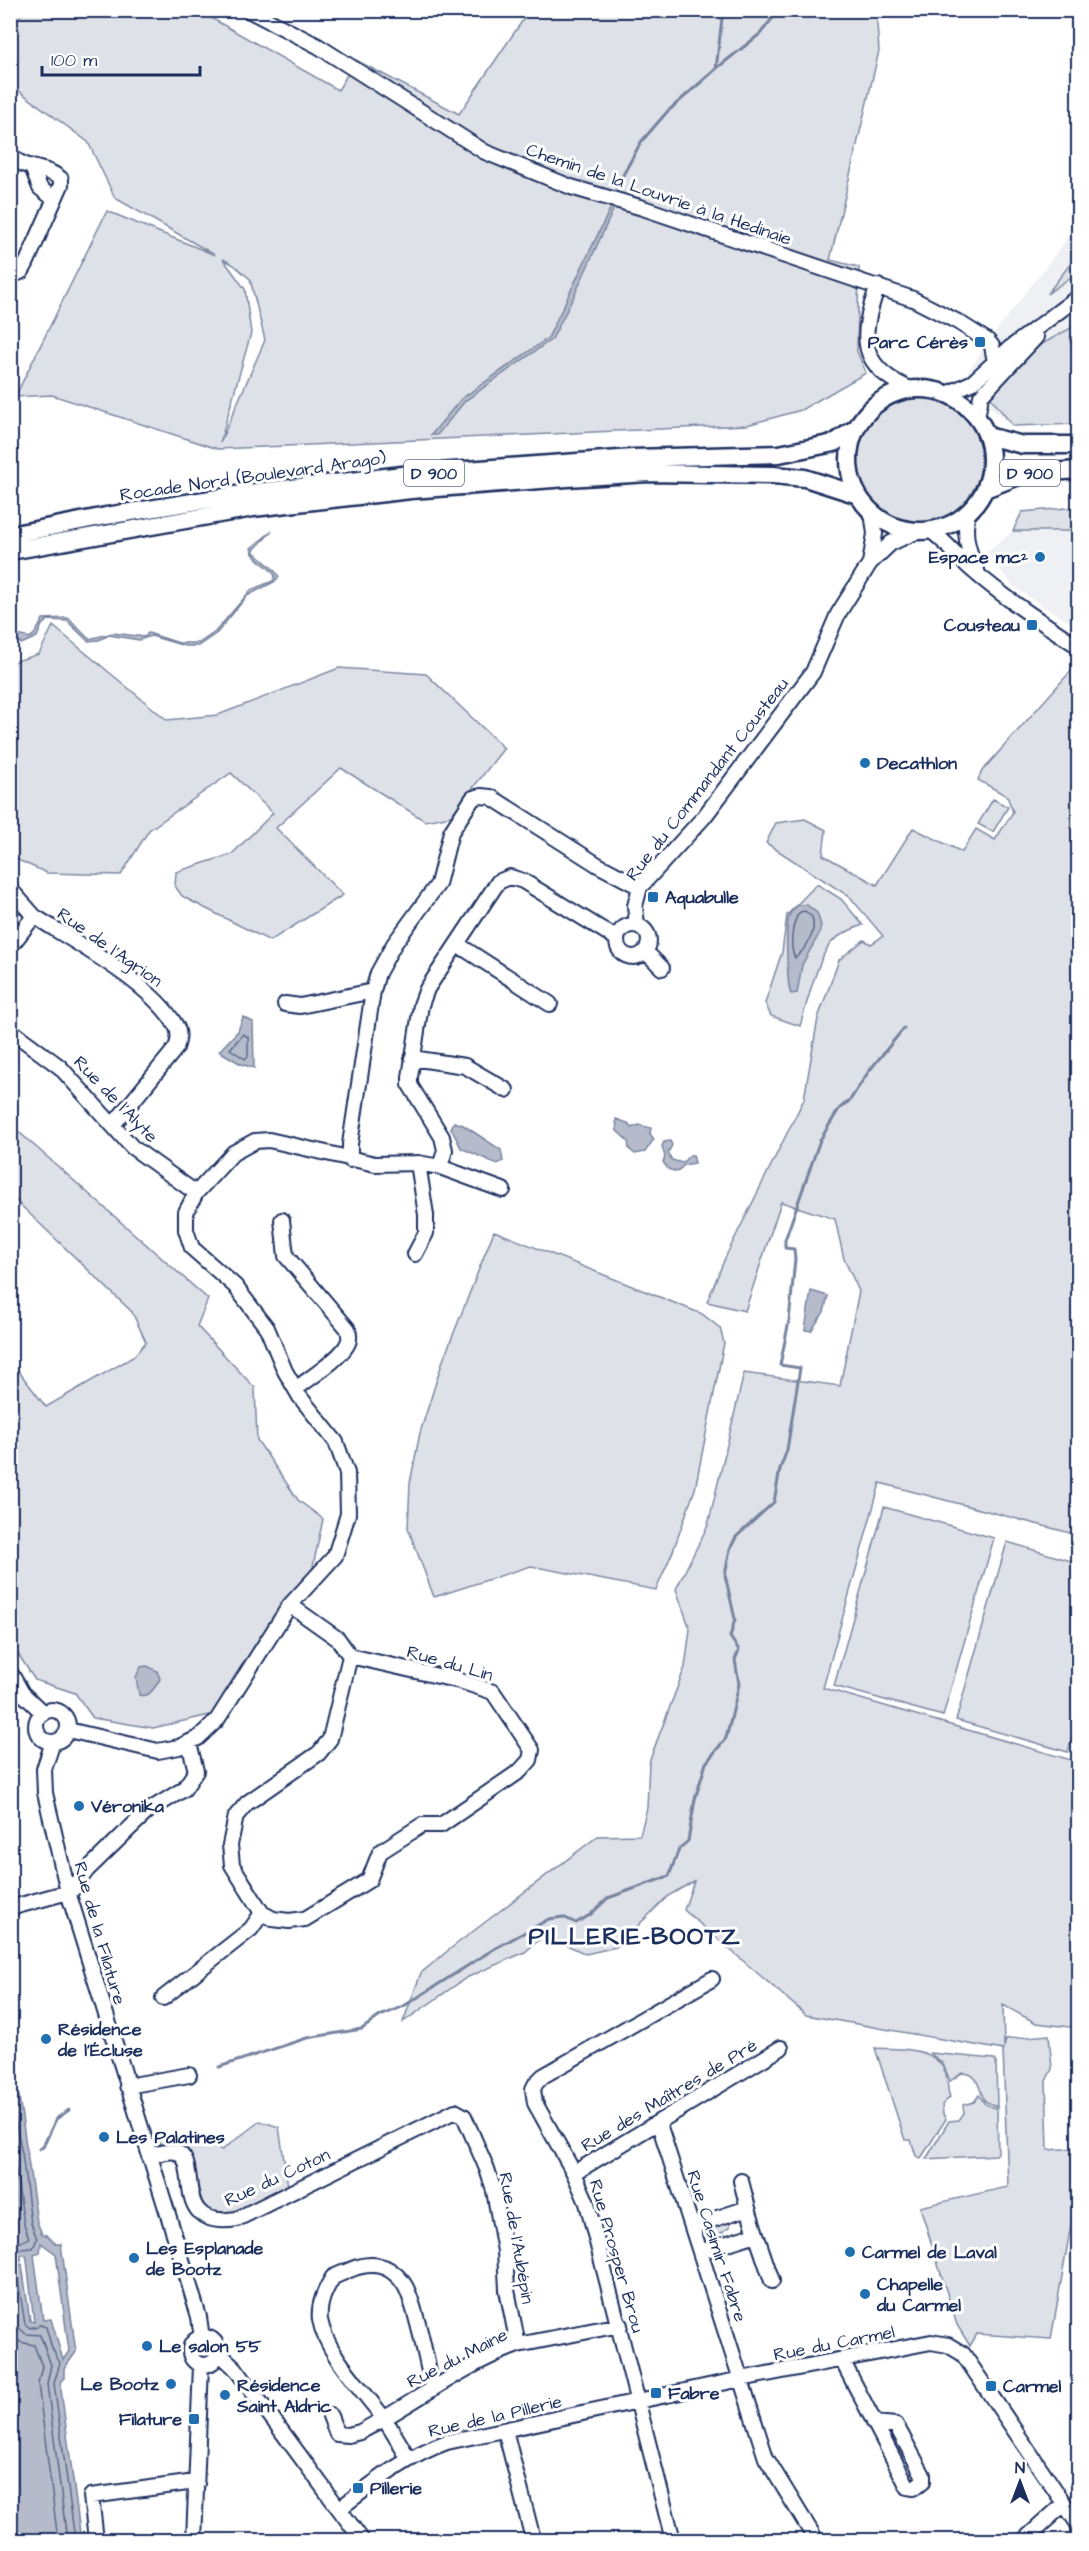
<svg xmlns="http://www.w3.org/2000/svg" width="1089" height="2551" font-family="'Architects Daughter',sans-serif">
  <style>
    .built { fill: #eff0f4 }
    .green { fill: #dee1e7; stroke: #7c88a2; stroke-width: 1.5; fill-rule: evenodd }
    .water { fill: #b5bbca; stroke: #77839f; stroke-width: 1.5; fill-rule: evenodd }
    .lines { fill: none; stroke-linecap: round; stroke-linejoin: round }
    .shore { stroke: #596789; stroke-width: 1.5 }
    .stream { stroke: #77839f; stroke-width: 3 }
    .minor-casing { stroke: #1b2f5e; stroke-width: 18 }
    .major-casing { stroke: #1b2f5e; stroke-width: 21 }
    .minor { stroke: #fff; stroke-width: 14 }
    .major { stroke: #fff; stroke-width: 16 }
    .poi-dot { fill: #1f6fb2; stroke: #fff; stroke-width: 2 }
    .labels { text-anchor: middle; stroke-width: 6; stroke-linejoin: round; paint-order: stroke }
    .shield { fill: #fff; stroke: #5f6d8e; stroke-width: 1.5 }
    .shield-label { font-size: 16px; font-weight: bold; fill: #1b2f5e }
    .street-label { font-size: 18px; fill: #1b2f5e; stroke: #fff }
    .poi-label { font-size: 18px; font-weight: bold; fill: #1b2f5e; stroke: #fff; text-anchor: start }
    .district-label { font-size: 24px; font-weight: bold; letter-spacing: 1.5px; fill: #1b2f5e; stroke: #fff }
  </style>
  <rect width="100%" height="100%" fill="#fff"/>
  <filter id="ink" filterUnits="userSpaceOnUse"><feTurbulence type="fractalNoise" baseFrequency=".0167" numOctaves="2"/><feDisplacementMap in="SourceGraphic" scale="12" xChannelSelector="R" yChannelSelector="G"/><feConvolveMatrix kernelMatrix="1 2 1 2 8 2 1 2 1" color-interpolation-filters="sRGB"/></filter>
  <g filter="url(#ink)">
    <path class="built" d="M1078,225v199l-67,2 -49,-46 32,-46z
      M1013,531h65v97l-63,-40 -28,-35z"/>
    <path class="green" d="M22,11h177l139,79 18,-30 103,54 70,-103h347l3,40 -49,209 29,7 -2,84 9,22 -65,37 -54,15 -529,24 -166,-54 -37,2 92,-186 108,44 -100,-57 -27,-56 -77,-57 -1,-50zM223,259l11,6 16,14 15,61 -45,103 31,-110 -6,-44z
      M1078,254v18l-31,22z
      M1078,324v8l-8,9 8,17v66l-65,2 -26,-33 46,-44z
      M857 460a62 62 0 1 1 124 0a62 62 0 1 1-124 0Z
      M1078,507v24h-65l9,-19z
      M53,626l114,94 51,-5 121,-47 87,6 78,74 -53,68 -26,5 -84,-53 -65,60 67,67 -73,46 -79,-40 -9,-5 -7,-10 1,-14 56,-18 41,-41 -42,-40 -82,57 -28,45 -74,-2 -36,-16 -1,-194 29,-9z
      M1077,664l1,2v869l-198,-52 -57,205 255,74v266l-42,-5 -33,-18 1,42 2,-8 43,-4 3,34 -6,12 2,69 30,-2v37l-27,154 -74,-5 -7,12 -13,-21 -37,-118 88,-20 -5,-137 -197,-35 -122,-105 10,-29 -26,15 -52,51 -30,7 -41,-19 -20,17 -59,26 -63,44 18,-49 29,-24 148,-113 42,-1 7,-27 2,-46 36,-95 5,-38 -14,-40 32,-64 36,-152 96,13 19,-95 -15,-32 -9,-40 -54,-17 -36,109 -38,-9 18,-44 79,-159 14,-81 21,-58 25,-20 7,4 12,-8 -33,-39 -84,-54 10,-20 29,-4 21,11 -3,25 54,30 36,-57 49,24 14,-23 19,11 18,-28 -6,-16 -29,-16 4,-9z
      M993,799l15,8 -15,25 -15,-8z
      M817,884l24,15 22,26c-11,4 -24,9 -32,18 -13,15 -25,63 -31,83l-29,-10 -6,-13 17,-51 5,-37z
      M11,1125l197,174 -11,27 58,62 2,52 41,60 25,19 -12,57 -38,42 -59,96 -61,14 -60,-10 -18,-25 -40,-13 -24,-37 -1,-283 36,47 87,-50 13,-15 -14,-30 -121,-116z
      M494,1231l208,83 18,14 4,15 -29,146 -22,62 -17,39 -125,-24 -97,31 -26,-69 2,-45 10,-50 22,-70z
      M884,1507l110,31 -51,178 -109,-30z
      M1007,1542l71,21v151l-10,38 -112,-32z
      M875,2048c25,2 60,-3 71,26 2,8 1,16 4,23l-8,8 1,9 3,5 -25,39 -5,-2 -5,-16h-6z
      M930,2053l64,6 2,2 1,46 -12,-6c-7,-12 -5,-28 -23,-28l-12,8 -7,-17z
      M979,2095l6,9 12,5 1,44 -2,2 -70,4 23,-38 10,-1 5,-7 -1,-8 11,-3z
      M260,2121l19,6 9,59c-24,12 -77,51 -92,7 -4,-11 1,-27 -7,-36 -9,-10 -21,-10 -33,-15 25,-13 43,0 66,8z
      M731,2218l-1,9 -12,8 -2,7 -11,2 -3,-3 -2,-10z"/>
    <path class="water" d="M612,205l3,1 -41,90 -22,43 -87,62 -28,34h-6l30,-36 87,-61z
      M272,531l-19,20c9,10 20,14 26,26l-5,5 -27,14 -30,37 -19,13h-13l-34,-10 -12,4 -30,-5 -10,5 -11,1 -21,-20 -19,-1 -6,5 -5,12 -16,7 -3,-5 -7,-3c20,-4 16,14 32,-17l25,-1 21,21 24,-6 32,4 3,-4 31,10h20l16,-11 36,-42 22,-9 2,-5c-6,-12 -22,-15 -24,-28z
      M798,905h9l10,8 4,12 -2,9 -17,31 -5,28 -6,1c-4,-7 -6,-68 -2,-78 1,-4 6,-8 9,-11z
      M243,1017l10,5 1,46 -13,-4 -22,-13 19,-20z
      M616,1119l12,4 3,5 8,-3 12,3 -1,6 4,5 -9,13 -10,2 -6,-5 -1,-8 -11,-10z
      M454,1122l9,3 38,25 2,11 -6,3 -36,-16 -10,-20z
      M670,1141l2,4 -4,8 4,7 10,3 8,-8h3l2,8 -11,2 -7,7 -9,-3 -5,-7 2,-5 -3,-11 2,-4z
      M811,1291l17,5 -4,16 -13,19 -6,-1z
      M147,1666l10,5 3,8c-5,8 -10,19 -21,16l-3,-18 5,-10z
      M10,2054l6,27 -2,9 5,6 18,126 5,12 5,1 9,9h5l15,108 -12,17v9l-4,4 21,158h-70zM41,2243l15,11 13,97 -6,9 -12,-41 -8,1 -9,-65 6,-2zM21,2255h5l1,5 7,62 -4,-1 -8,-57 -8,1 1,7 -3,1 -1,-11 10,-1z"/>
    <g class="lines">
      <path class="shore" d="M805,911l7,6c5,15 -6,32 -17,41 -6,-11 -3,-37 5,-46z
        M243,1034l5,3v19l-3,3 -15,-10z
        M10,2096l12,57 9,70 6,16 -4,9 -13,1 -10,7
        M10,2132l14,92 5,14 -19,9
        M10,2272l7,2 8,50 5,4 10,-3 6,2 6,21 8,15 -6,20 21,157
        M10,2281l8,46 8,7 14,1 11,30 -4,19 20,156
        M10,2332l10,10 14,3 8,21 -4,18 20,156"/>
      <path class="stream" d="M717,68l43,-34 19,-24
        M616,188l25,-46 26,-30 49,-43 7,-59
        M219,2067l88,-29 55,-9 18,-13 24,-10 90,-57 55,-30 14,-2 13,6 14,-8 18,-17 61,-22 10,-27 9,-8 7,-42 11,-36 20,-25 5,-19 8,-35 -4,-24 4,-10 -9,-13 5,-18 -10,-44 5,-26 6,-12 38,-35 6,-33 7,-19 13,-82 -20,-3 9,-44 6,-62 -1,-10 -9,-1v-8l35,-100 19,-31 11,-9 19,-29 35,-43
        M39,2149l4,-2 13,-28 13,-9"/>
      <defs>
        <path id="minor" d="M248,10l70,36 167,106 86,35 72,21 270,91 45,23 30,19 4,5 3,16
          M10,155c13,15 37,11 51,24v6l-35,79 -4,7 -12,6
          M32,167l8,21 14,11
          M878,286c-19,51 -20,82 35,104
          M947,394l26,-12 37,-34 68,-51
          M977,418l4,-22 55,-59
          M968,512c-5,22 0,39 9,58
          M930,530c17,13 25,24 40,38 33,29 71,54 108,78
          M870,563l5,-29 -3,-22
          M10,889l24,27
          M617 941a16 16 0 1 1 32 0a16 16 0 1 1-32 0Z
          M637,925l-2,-19 5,-19 64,-70 109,-145 25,-58 32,-51 21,-20 27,-12
          M457,944l93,60
          M10,947l24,-31c40,26 119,68 142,110 4,7 3,14 0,22l-63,77
          M645,951l17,17
          M285,1004l15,2 73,-15
          M10,1030l50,37 72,80 64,46
          M412,1058l53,8 41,24
          M350,1160v-16l23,-153 5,-18 16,-29 44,-60 13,-52 22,-34 8,-2 10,1 107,68 42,22
          M440,1167l5,-17 -3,-13 -32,-52v-8l11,-72 6,-16 71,-107 12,-5 13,4 93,57
          M282,1220l4,36 62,73c1,4 2,10 0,14 -7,16 -39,35 -52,46
          M415,1254l11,-21v-18l-8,-52
          M290,1605l48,34 12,17 110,25 33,11 39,58 -2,10 -10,11 -79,54h-19l-42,27 -11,28 -64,39 -16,2 -16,-2 -11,-6 -30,-48 -2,-20 6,-29 11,-13 72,-50 11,-14 20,-83
          M10,1672l12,21 21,20
          M36 1726a16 16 0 1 1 32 0a16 16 0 1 1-32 0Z
          M68,1730l90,21 21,-4 19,-9 19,-18 73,-115 45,-49 13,-42 -1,-41 -11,-31 -36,-45 -15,-26 -18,-43 -32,-42 -43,-38 -6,-18v-18l10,-19 37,-40 22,-12 14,-1 106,24 43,-1 22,4 63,23
          M53,1742l-9,27 1,24 23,99 111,358 20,67 3,21
          M10,1908l58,-16 5,-3 14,-19 43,-42 18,-17 36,-22 12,-18 -7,-28
          M163,1998l88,-69 11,-16
          M127,2086l62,-11
          M659,2124l107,334 50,82
          M149,2156c8,-2 20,-6 27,-4 27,8 -8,78 61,67l218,-108 9,5 23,53 7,22 11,60 2,39 11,55
          M574,2173l207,-125
          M741,2181l7,27
          M693,2226l55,-18 8,26 -56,18
          M756,2234l16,47
          M190 2351a14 14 0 1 1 28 0a14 14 0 1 1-28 0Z
          M218,2352l17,16 127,172
          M842,2360l66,127 6,1 9,-7v-6l-27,-50 -22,-2
          M330,2416l7,18 11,1 12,-3c53,-28 102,-67 158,-87l102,-20
          M505,2430l28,109
          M409,2459c-9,-14 -17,-30 -27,-43 -20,-27 -56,-63 -62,-96 -2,-16 5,-30 13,-43 13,-5 26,-13 40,-12 16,0 30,14 35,27 12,30 17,65 25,96
          M339,2509c34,-26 68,-53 108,-67l294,-63 190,-37 17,3 15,9 115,170
          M96,2540l-5,-44 97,-13 9,1
          M194,2540l7,-175
          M673,2540l-86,-337 -13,-30 -39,-70 -2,-14 3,-6 7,-7 169,-97
          M1024,2540l40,-36"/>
        <path id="major" d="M849 460a71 71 0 1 1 142 0a71 71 0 1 1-142 0Z
          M987,436l36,9h55
          M985,489l39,-15 54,-4
          M10,535l96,-19 142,-23 163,-19 222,-16 146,-4 55,-11 22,-15
          M10,551l243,-43 158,-18 156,-12 82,-5 124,2 32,3 53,17"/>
      </defs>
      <use href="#minor" class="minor-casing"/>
      <use href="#major" class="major-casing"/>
      <use href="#minor" class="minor"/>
      <use href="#major" class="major"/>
    </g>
  </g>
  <g class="poi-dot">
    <rect x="974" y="336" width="12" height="12" rx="3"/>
    <circle cx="1040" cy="557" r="6"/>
    <rect x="1026" y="619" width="12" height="12" rx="3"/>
    <circle cx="865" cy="763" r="6"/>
    <rect x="647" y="891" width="12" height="12" rx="3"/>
    <circle cx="79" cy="1806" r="6"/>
    <circle cx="46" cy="2039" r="6"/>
    <circle cx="104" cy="2137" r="6"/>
    <circle cx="850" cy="2252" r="6"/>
    <circle cx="134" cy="2258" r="6"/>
    <circle cx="865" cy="2294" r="6"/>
    <circle cx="147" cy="2346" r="6"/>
    <circle cx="171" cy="2384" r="6"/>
    <rect x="985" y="2380" width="12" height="12" rx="3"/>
    <rect x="650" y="2387" width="12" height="12" rx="3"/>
    <circle cx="225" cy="2395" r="6"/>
    <rect x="188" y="2413" width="12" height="12" rx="3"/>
    <rect x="352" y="2482" width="12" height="12" rx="3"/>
  </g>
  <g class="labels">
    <g class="shield">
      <rect x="404" y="460" width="60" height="26" rx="4.5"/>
      <rect x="1000" y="460" width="60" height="26" rx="4.5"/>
    </g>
    <g class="shield-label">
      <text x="434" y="479">D 900</text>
      <text x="1030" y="479">D 900</text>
    </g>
    <g class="street-label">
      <text transform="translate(659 194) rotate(19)" y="6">Chemin de la Louvrie à la Hedinaie</text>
      <text transform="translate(253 476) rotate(-8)" y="6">Rocade Nord (Boulevard Arago)</text>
      <text transform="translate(707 779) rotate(-52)" y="6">Rue du Commandant Cousteau</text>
      <text transform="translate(110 947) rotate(35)" y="6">Rue de l'Agrion</text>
      <text transform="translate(116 1099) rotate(46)" y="6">Rue de l'Alyte</text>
      <text transform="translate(450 1663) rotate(16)" y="6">Rue du Lin</text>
      <text transform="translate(100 1933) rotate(74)" y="6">Rue de la Filature</text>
      <text transform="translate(669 2095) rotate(-31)" y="6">Rue des Maîtres de Pré</text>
      <text transform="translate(277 2177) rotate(-25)" y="6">Rue du Coton</text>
      <text transform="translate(517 2238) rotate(80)" y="6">Rue de l'Aubépin</text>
      <text transform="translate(717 2246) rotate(72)" y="6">Rue Casimir Fabre</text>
      <text transform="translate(617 2256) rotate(74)" y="6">Rue Prosper Brou</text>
      <text transform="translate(834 2343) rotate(-11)" y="6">Rue du Carmel</text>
      <text transform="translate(457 2358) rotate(-27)" y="6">Rue du Maine</text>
      <text transform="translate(495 2416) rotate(-13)" y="6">Rue de la Pillerie</text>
    </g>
    <g class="poi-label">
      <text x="968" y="348" text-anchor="end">Parc Cérès</text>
      <text x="1028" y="563" text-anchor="end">Espace mc²</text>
      <text x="1020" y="631" text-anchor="end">Cousteau</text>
      <text x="877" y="769">Decathlon</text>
      <text x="665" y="903">Aquabulle</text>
      <text x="91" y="1812">Véronika</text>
      <text x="58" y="2035">Résidence<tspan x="58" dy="21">de l'Écluse</tspan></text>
      <text x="116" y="2143">Les Palatines</text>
      <text x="146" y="2254">Les Esplanade<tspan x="146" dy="21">de Bootz</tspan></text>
      <text x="862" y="2258">Carmel de Laval</text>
      <text x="877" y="2290">Chapelle<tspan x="877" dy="21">du Carmel</tspan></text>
      <text x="159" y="2352">Le salon 55</text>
      <text x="159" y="2390" text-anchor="end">Le Bootz</text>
      <text x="237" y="2391">Résidence<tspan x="237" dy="21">Saint Aldric</tspan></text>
      <text x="1003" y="2392">Carmel</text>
      <text x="668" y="2399">Fabre</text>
      <text x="182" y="2425" text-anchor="end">Filature</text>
      <text x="370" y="2494">Pillerie</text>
    </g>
    <g class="district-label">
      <text x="635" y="1944">PILLERIE-BOOTZ</text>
    </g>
  </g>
  <rect width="1089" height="2551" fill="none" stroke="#fff" stroke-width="36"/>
  <rect x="18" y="18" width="1053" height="2515" fill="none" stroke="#1b2f5e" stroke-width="2" filter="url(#ink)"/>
  <g transform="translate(1020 2482)" stroke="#ffffff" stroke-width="4.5" paint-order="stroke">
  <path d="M0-4.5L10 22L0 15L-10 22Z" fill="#1b2f5e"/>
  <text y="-9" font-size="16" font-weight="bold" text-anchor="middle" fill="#1b2f5e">N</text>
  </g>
  <path d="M42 66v9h158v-9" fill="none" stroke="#1b2f5e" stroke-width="3"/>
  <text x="51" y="66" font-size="18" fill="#1b2f5e" stroke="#ffffff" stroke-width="4.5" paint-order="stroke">100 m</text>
</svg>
